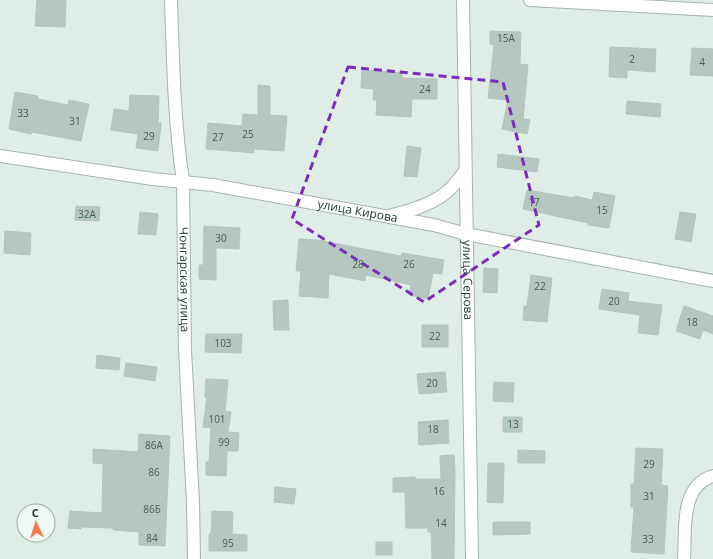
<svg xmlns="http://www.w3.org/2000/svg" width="713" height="559" font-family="'Open Sans',sans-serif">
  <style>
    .building { fill: #b5c7bf; stroke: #b2c6bd }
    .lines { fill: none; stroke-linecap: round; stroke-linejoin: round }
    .street-casing { stroke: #a3b4ad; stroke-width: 14 }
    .street { stroke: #fff; stroke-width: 12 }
    .marked { fill: none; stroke: #7b2cbf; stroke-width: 3; stroke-dasharray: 8 5; stroke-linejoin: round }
    .labels { text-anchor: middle; stroke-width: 3.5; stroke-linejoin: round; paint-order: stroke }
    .number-label { font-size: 10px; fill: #456058 }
    .street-label { font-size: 12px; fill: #203d35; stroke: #f0f8f4 }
  </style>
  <rect width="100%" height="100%" fill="#e0ece6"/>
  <path class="building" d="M37,0h29l-1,27 -30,-1z
    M490,31l31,1 -1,32 8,1 -5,54 7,1 -3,14 -25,-5 6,-29 -20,-2 6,-53 -4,-1z
    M610,47l46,2 -1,23 -28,-2v8l-18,-1z
    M692,48l21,1v27l-23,-1z
    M362,70l40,3v5l35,1v20h-25l-1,18 -35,-2 1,-15h-4l1,-11 -13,-1z
    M258,85l12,1v29l17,1 -3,35 -30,-2v4l-11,-1 -37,-3 2,-26 34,3 1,-12 15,1z
    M15,92l23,4v3l30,6 1,-5 20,4 -8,37 -49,-9 -1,2 -22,-5z
    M130,95l29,1 -1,27h3l-3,28 -22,-3 2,-14 -27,-4 3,-21 15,2z
    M627,101l34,3 -1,13 -34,-3z
    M407,146l14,2 -4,29 -13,-1z
    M498,154l41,5 -2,13 -40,-5z
    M527,190l47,8 1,-2 17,4 2,-8 21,4 -6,32 -21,-3v-2l-65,-14z
    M76,206l24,1 -1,14 -24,-1z
    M140,212l18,2 -2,21 -18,-1z
    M680,212l16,2 -5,28 -16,-3z
    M204,226l36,2 -1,21 -23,-1v32l-17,-1v-14h4z
    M5,231l26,2 -1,22 -26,-2z
    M299,239l19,1 83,16 1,-3 42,7 -2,14 -9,-1 -5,26 -19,-4 2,-10 -45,-10 -1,6 -36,-7 -1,24 -29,-2 2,-25h-5z
    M484,268l14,1 -1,24 -14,-1z
    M531,275l21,3 -5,44 -24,-2 1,-14h3z
    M602,289l27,4 -1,8 34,4 -4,30 -20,-2 2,-18 -41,-6z
    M288,300l1,30h-15l-1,-29z
    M684,306l29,10v18l-10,-4 -3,9 -24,-8z
    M422,325h26v22h-26z
    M206,334h36l-1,19 -36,-1z
    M97,355l23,3 -1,12 -23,-2z
    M126,363l31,4 -2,14 -31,-5z
    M445,372l2,20 -28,2 -2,-20z
    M206,379l22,1 -3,31 6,1 -3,20 11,1 -1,18h-11l-1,25 -20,-1v-13h3l2,-34 -8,-1 4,-30h-2z
    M494,382l20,1 -1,19 -20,-1z
    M503,417h19v15h-19z
    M448,420l1,23 -30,2 -1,-23z
    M139,434l31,2 -5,110 -26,-1v-13l-26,-2v-2l-32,-1v2l-13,-1 2,-17 32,2 1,-49 -10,-1v-14l45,3z
    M636,448l27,1 -2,36 7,1 -4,68 -33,-2 3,-45h-3v-23h3z
    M518,450l27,1v12h-27z
    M454,455l1,16 -1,88h-22l-1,-27h-3v-4h-22l-1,-36h-12v-14l22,-1v2h26l-1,-23z
    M488,463h16l-1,40 -16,-1z
    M275,487l21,2 -2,15 -20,-2z
    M212,511l21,1 -1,22 15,1v16h-38v-17h2z
    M493,522h37v12l-37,1z
    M376,542h16v13h-16z"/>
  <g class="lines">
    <defs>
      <g id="street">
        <path id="s1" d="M171,0c2,60 3,121 12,181l2,169 8,152 1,57"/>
        <path id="s2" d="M463,0l9,559"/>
        <path d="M530,0l183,10"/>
        <path id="s3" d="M0,156l153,23 60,6 221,40 32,9 247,47"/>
        <path d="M392,215c18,-4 43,-12 57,-25 6,-5 11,-13 16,-19"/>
        <path d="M684,559c2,-27 -5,-73 29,-83"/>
      </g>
    </defs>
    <use href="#street" class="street-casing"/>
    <use href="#street" class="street"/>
  </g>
  <path class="marked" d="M348,67l155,15 36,143 -115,77 -132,-83z"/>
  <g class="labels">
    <g class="number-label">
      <text x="506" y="42">15А</text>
      <text x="632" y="63">2</text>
      <text x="702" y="66">4</text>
      <text x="425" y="93">24</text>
      <text x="23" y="117">33</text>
      <text x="75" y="125">31</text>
      <text x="248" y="138">25</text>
      <text x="149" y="140">29</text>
      <text x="218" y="141">27</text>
      <text x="534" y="206">17</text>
      <text x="602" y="214">15</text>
      <text x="87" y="218">32А</text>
      <text x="221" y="242">30</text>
      <text x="358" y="268">28</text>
      <text x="409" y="268">26</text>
      <text x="540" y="290">22</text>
      <text x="614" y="305">20</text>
      <text x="692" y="326">18</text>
      <text x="435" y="340">22</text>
      <text x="223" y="347">103</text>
      <text x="432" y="387">20</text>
      <text x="217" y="423">101</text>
      <text x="513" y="428">13</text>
      <text x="433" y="433">18</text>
      <text x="224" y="446">99</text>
      <text x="154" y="449">86А</text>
      <text x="649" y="468">29</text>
      <text x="154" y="476">86</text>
      <text x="439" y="495">16</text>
      <text x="649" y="500">31</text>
      <text x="152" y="513">86Б</text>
      <text x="441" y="527">14</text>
      <text x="152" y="542">84</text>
      <text x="648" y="543">33</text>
      <text x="228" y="547">95</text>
    </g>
    <g class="street-label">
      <text dy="4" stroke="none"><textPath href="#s3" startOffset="362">улица Кирова</textPath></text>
      <text dy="4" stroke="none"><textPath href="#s1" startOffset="280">Чонгарская улица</textPath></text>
      <text dy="4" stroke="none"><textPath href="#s2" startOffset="280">улица Серова</textPath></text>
    </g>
  </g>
  <g transform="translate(36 523) rotate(356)"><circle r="19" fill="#f0f8f4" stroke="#9dada8"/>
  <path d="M0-3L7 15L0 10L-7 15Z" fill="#f97850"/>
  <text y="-6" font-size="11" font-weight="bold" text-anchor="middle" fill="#203d35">С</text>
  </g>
</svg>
